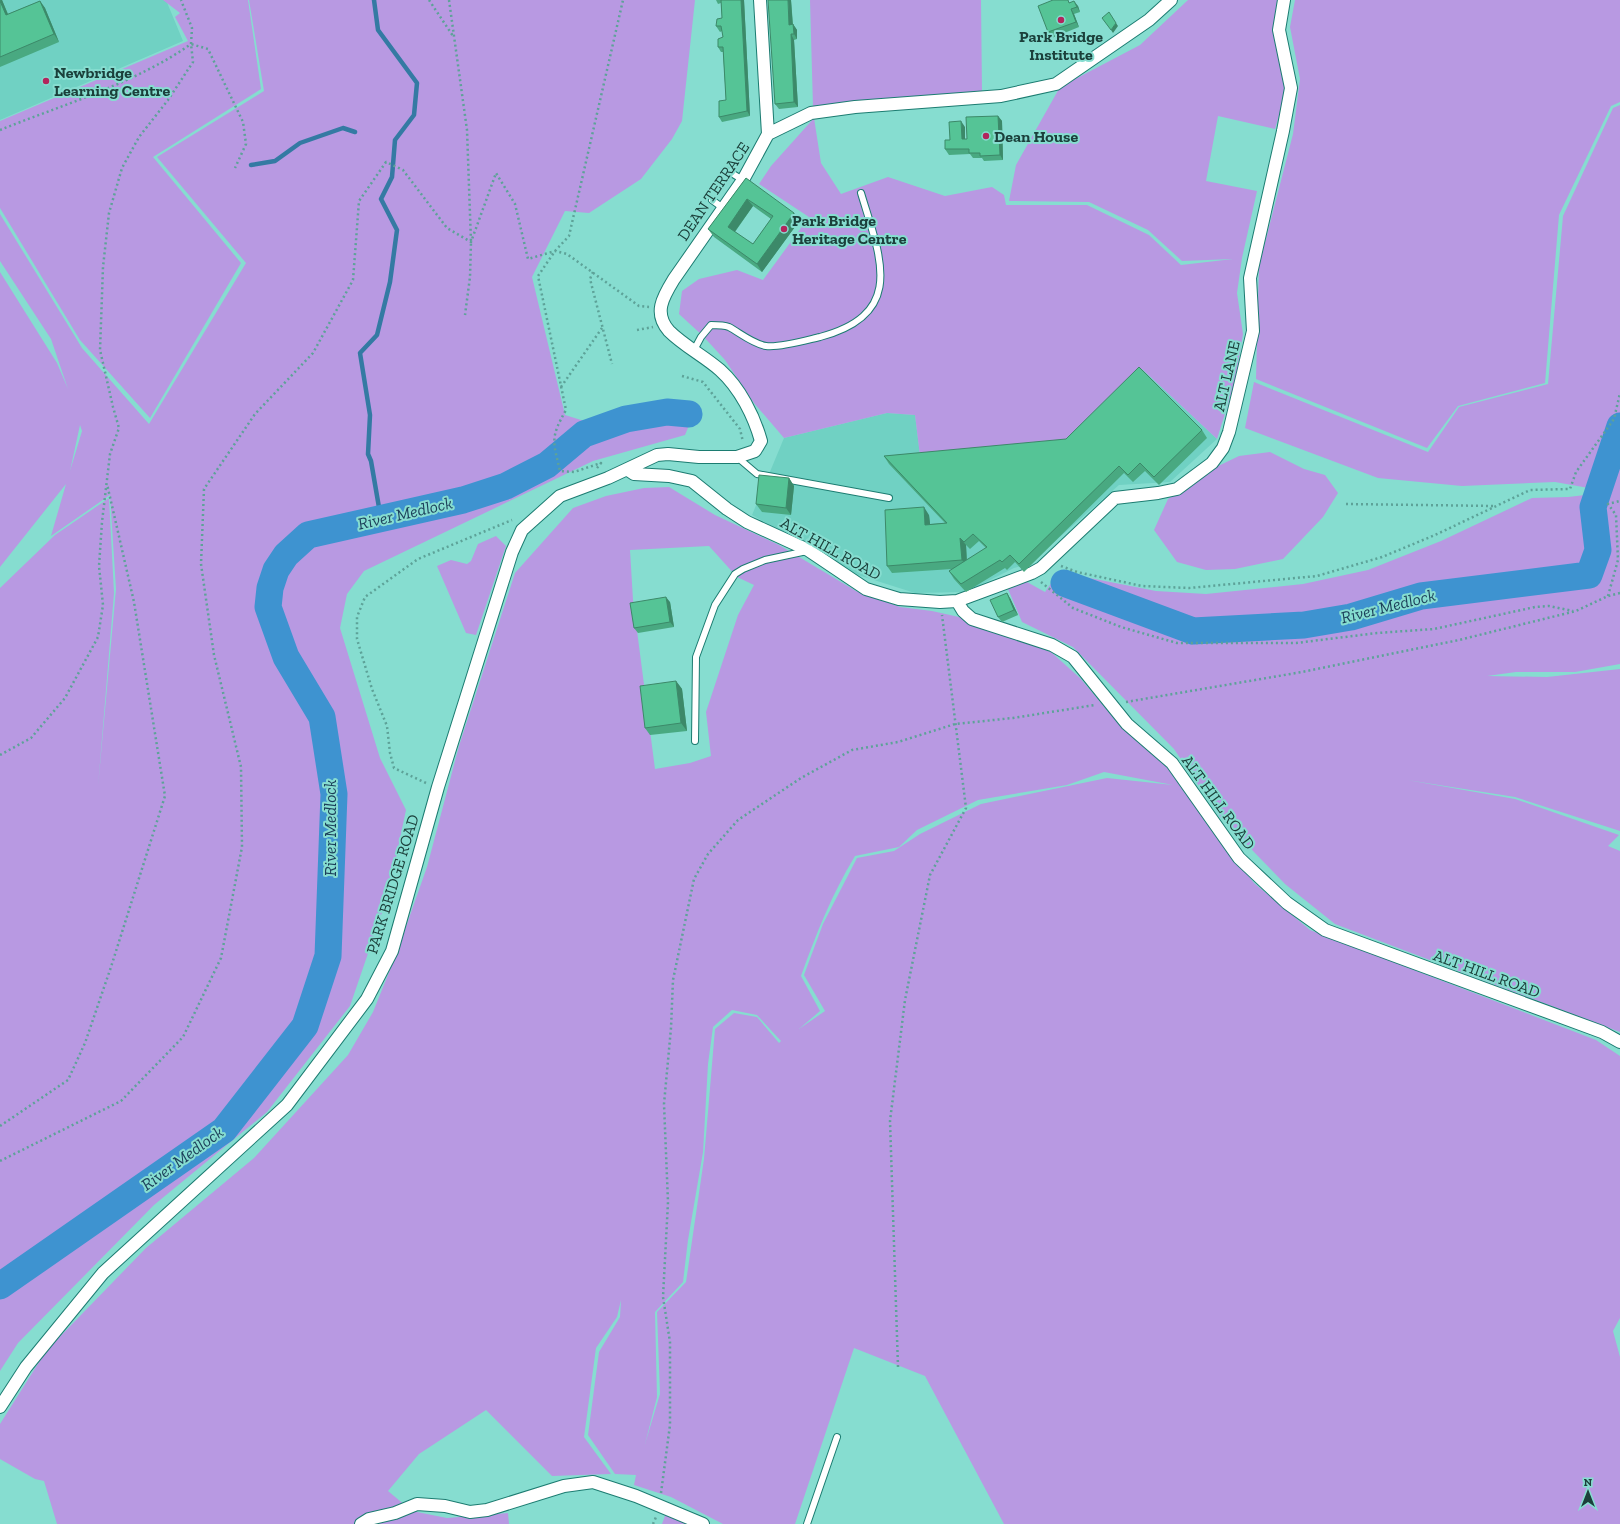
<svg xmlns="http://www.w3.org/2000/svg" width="1620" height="1524" font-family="'Zilla Slab',serif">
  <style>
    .built { fill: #70d1c3 }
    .green { fill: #b899e2; fill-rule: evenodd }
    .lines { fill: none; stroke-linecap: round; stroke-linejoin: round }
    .stream { stroke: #347aa3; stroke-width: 4.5 }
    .river { stroke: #3e93d0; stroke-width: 27 }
    .lane-casing { stroke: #1c7c71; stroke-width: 8 }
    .street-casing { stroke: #1c7c71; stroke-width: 14 }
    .path { stroke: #5da298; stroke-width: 2.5; stroke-dasharray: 2 3; stroke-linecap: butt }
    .lane { stroke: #fff; stroke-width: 6 }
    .street { stroke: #fff; stroke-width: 12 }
    .wall { fill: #49a981; fill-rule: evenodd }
    .shaded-wall { fill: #3c8969 }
    .building { fill: #55c496; stroke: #3c8969; fill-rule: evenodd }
    .poi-dot { fill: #b2255c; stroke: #86ddd0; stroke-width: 1.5 }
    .labels { text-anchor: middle; stroke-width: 4; stroke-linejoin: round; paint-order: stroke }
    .poi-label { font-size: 16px; font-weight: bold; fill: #1b403b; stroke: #86ddd0; text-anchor: start }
    .street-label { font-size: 16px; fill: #1b403b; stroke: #86ddd0 }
    .water-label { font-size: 17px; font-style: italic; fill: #1b3e59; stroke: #86ddd0 }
  </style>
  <rect width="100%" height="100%" fill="#86ddd0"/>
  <path class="built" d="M0,0h166l17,41 -183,79z
    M1142,369l75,70 -47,43 -51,3 -90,79 -15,4 -48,24 -51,1 -57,-18 -106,-60 32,-77 103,-25 28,2 5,40 148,-11z"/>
  <path class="green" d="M163,0h85l13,89 -108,68 88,106 -91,155 -70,-78 -80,-132v-87l188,-80 -13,-24 5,-4z
    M249,0h446l-13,121 -10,18 -31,40 -52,34 -24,-2 -33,66 33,138 45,14 87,-23 -12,29 -92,26 -229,110 -17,23 -7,34 40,130 26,52 -18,85 -38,111 -83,106 -113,93 -136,138 -18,28v-783l55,-53 54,-37 5,95 -16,194 18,-198 -6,-94 -59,41 15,-52 -66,83v-295l57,91 11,26 -17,-50 -51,-78v-47l82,134 67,76 97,-161 -89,-106 107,-66zM80,425l2,6 -12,40z
    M810,0h171l1,93 -143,10 -26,4z
    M1188,0h89l-3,29 12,62 -11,38 -57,-13 -12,65 51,10 -15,67 -5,35 6,41 -8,48 -18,57 -75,-70 -74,75 -148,12 -5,-41 -28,-2 -103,25 -30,-35 -29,-43 -22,-24 -24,-22 3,-23 17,-12 38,-9 26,10 46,-63 -50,-33 12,-18 43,-48 7,45 20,31 47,-17 57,19 47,-9 12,8 2,10h81l62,30 32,30 52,-6 -51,2 -34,-31 -59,-28 -80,-1 7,-36 44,-78 80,-42z
    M1295,0h325v102l-9,4 -52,109 -14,168 -87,23 -31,42 -171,-69 3,-113 34,-132 7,-55 -10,-52z
    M1620,105v559l-45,8h-59l-29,4 60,1 73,-8v162l-105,-34 -108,-17 108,19 104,36 -11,11 12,5v181l-285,-108 -50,-40 -65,-67 -46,-68 -101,-102 -51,-25 -14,-33 19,-7 18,10 14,-20 97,19 50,3 97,-10 65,-14 73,-29 91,-43 36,-1 43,-5 -56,-10 -93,4 -84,-8 -133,-50 9,-46 174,70 31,-45 89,-23 15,-168 50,-108z
    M1270,452l34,17 21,6 13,18 -15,24 -40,42 -48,10 -29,1 -29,-8 -23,-32 14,-31 44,-30 27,-13z
    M669,487l46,28 64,30 77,46 44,16 32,4 27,6 92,35 29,26 32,38 54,48 63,87 25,32 56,47 286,110 24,16v262l-7,13 7,26v167h-616l-79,-148 -71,-28 -59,176h-72l-52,-27 -37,-12 2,-10 -21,-1 -27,-39 11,-83 21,-35 1,-17 -4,17 -21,31 -12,89 27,37 -59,2 -66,-66 -67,44 -31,37 24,20 35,7 61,-5 1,11h-452l-13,-43 -9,-2 -35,-20v-35l46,-73 100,-103 108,-90 94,-103 25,-43 23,-57 31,-88 32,-121 56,-173 58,-65 33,-12 38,-8zM709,546l28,31 17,8 -16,30 -32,97 5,44 -21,7 -35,6 -22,-169 -3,-50zM1104,772l69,13 -66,-7 -126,26 -61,30 -26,17 -37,7 -34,66 -19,51 21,36 -26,18 21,-18 -19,-35c15,-42 31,-82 54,-120l44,-9 18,-17 61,-30 89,-15zM732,1010l25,5 24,26 -2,2 -22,-26 -23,-4 -19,16 -11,130 -18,123 -29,30 3,82 -15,50 12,-47 -2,-85 28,-30 5,-42 15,-88 5,-88 5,-37z
    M496,536l10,10 -30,89 -10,-2 -29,-67 14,-6 16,4 4,-3 7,-17z
    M666,1513l21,11h-25z"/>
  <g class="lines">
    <path class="stream" d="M374,0l4,30 39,53 -3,32 -19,25 -3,37 -11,22 16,31 -7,52 -13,53 -17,18 10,62 -2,39 3,7 10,58
      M251,165l24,-4 25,-18 43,-15 12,4"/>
    <path class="river" d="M1064,583l129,48 111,-6 47,-8 70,-21 168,-21 9,-25 -5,-43 27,-81
      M0,1286l224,-156 81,-104 23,-70 6,-162 -12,-77 -36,-60 -18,-50 2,-19 6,-18 10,-15 22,-20 155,-35 43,-14 41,-21 37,-31 42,-15 41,-7 22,2"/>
    <defs>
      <path id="lane" d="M728,171l15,9
        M712,200l11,8
        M694,350l7,-13 10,-12c5,0 13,0 18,2 11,6 24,17 37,19 13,2 41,-6 54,-9 87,-23 60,-80 41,-144
        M737,457l20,17 132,24
        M695,741l1,-84 19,-52 20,-31 8,-5 22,-9 42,-9
        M807,1524l30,-87"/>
      <path id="street" d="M760,0l8,134
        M628,470l6,4 35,2 23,5 35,28 20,13 61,28 58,39 33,10 41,3 17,-1 75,-28 9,-5 74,-70 43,-5 19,-4 35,-26 11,-15 6,-16 24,-101 -3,-53 33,-147 8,-43 -12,-58 5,-30
        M957,601l6,10 9,8 80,26 21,12 54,67 45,39 67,95 48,45 38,27 277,102 18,10
        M0,1407l26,-40 77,-94 184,-168 80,-106 25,-48 46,-164 74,-235 10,-22 38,-34 48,-18 49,-23 11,-1 31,3h38l18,-6 6,-10c-7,-25 -21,-53 -41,-71 -16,-14 -36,-24 -51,-39 -16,-18 -6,-34 5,-52l69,-99 25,-46 43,-21 44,-6 146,-11 55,-12 93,-64 22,-20
        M361,1524l8,-5 26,-6 22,-9 28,2 25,6 17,-2 77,-24 29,-4 43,14 67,28"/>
    </defs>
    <use href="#lane" class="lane-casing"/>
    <use href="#street" class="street-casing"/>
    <path class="path" d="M429,0l24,36
      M449,0l18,130 4,112 -1,35 -5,38
      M0,130c62,-25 136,-47 191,-86l1,-16 -11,-28
      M593,272l-3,7 22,85
      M637,330l16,-3
      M682,376l21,6 37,47 3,13
      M561,387l41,-59
      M597,468l4,-5 -27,9 -14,-1c-7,-30 -10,-33 6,-61l-28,-134 17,-25 14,-15 54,-236
      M1346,504l149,2
      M1061,566l16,6 65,14 47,2 128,-12 65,-19 53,-22 95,-45 40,-1 6,-17 38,-53 6,-26
      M1041,582l32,26 48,19 56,16h119l81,-10 57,-4 101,-22 14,-1 24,5
      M1608,596l10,-36 -2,-45 -8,-11 12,-3
      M1126,702l176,-30 157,-32 117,-29 32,-15 12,-3
      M0,755l31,-17 34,-40 33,-61 5,-32 -4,-39 3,-44 8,-68 9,-26 -6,-21 -13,-57 3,-83 6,-54 13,-45 17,-31 29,-37 25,-38 -2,-18 17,5 35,73 3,22 -11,24
      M426,783l-32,-15 -4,-15 -3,-27 -15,-37 -15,-50v-22l8,-20 53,-38 94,-39
      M0,1126l68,-46 17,-37 26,-76 54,-171 -31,-194 -27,-118
      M0,1161l121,-60 62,-64 38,-79 21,-111 -1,-80 -27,-112 -13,-91 3,-75 51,-75 58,-61 40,-73 6,-79 27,-39 17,8 44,58 24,14 25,-69 19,31 13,55 27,-8 12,3 72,52 10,1
      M898,1367l-8,-246 15,-121 25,-125 36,-67 -24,-193
      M661,1493l9,-68v-83l-7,-45 5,-95 -4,-98 7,-76 2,-48 21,-101 14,-25 30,-34 63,-42 51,-28 46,-8 57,-18 58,-6 82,-13
      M653,1524l3,-7"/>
    <use href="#lane" class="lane"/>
    <use href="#street" class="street"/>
  </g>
  <path class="wall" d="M0,0h2l6,14 32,-13 5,7 14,34 -59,25z
    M716,0h28l6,116 -28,6 -3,-5 7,-17 -3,-48h-2l-3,-5 5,-10 -1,-6 -2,1 -4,-6 6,-8 -1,-15 -3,1z
    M791,0l2,24 4,6v9l-3,1 4,67 -19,2 -4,-5z
    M1070,2l8,4 2,6 -6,2 5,13 -27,11 -4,-6z
    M998,116l4,5 1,39 -19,1 -2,-3h-9l-3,-4 -21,1 -4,-6 5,-9 15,-13v12h2z
    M746,178l54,42 -38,52 -48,-35 -6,-8zM753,206l18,13 -18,25 -18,-12z
    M1202,430l5,8 -48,47 -14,-14 -12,11 -9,-9 -100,99 -9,-10 -8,8 -2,-2 -39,24 -12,-13 -5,-8 3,-2 -60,4 -5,-7 42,-51 1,9 15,-1 -56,-59 -5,-8zM979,541l7,7 -19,12 -1,-15 4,4z
    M789,478l5,8 -3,29 -29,-3 -6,-8z
    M1010,598l8,17 -16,7 -4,-5z
    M670,602l4,25 -36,6 -4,-5z
    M676,681l6,8 5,42 -37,4 -5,-7z"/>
  <path class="shaded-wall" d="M0,0h2l9,22 -5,-7z
    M741,0h3l6,116 -3,-5z
    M788,0h3l2,30 -4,-5z
    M40,1l5,7 14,34 -5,-8z
    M1074,1l4,5 2,6 -3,-5z
    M1071,9l3,5 5,13 -3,-5z
    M1116,23l2,3 -5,7 -2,-3z
    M793,24l4,6v9l-3,-5z
    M791,34l3,6 4,67 -4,-5z
    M998,116l4,5 1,39 -3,-5z
    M961,121l4,6v17l-3,-5z
    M747,199l6,7 -20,28 -5,-7z
    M794,213l6,7 -38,52 -5,-8z
    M789,478l5,8 -3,29 -5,-7z
    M924,507l5,8 2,17 -6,-7z
    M960,538l6,7 1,23 -5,-8z
    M1007,593l3,5 8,17 -4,-5z
    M666,597l4,5 4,25 -4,-5z
    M676,681l6,8 5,42 -6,-8z"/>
  <path class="building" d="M721,0h20l6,111 -28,6v-16l7,-1 -3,-53h-5v-8l5,-2 -2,-11h-5l1,-7 5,-1z
    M768,0h20l1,25 4,-1 1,10h-3l3,68 -19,2z
    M1053,0h15l1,3 5,-2 3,6 -6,2 5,13 -28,10 -10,-26z
    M0,1l6,14 34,-14 14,33 -54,23z
    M1109,12l7,11 -5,7 -9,-12z
    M998,116l2,39 -20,1v-3h-11v-4h-24v-9h5l-1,-18 12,-1 1,18h5l-1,-22z
    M746,178l48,35 -37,51 -49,-35zM747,199l26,17 -20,28 -25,-17z
    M1139,367l63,63 -48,47 -14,-14 -12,12 -9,-9 -100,98 -9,-9 -8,7 -2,-2 -39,24 -12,-13 38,-24 -14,-13 -9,8 -4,-4 2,22 -75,6 -2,-56 39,-3 1,18 22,-2 -63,-67 182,-17z
    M759,475l30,3 -3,30 -30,-4z
    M1007,593l7,17 -16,7 -8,-17z
    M666,597l4,25 -36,6 -4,-25z
    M676,681l5,42 -36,5 -5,-42z"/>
  <g class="poi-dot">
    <circle cx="1061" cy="20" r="4"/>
    <circle cx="46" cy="81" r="4"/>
    <circle cx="986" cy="136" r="4"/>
    <circle cx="784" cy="229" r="4"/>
  </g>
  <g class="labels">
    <g class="poi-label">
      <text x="1061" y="42" text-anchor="middle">Park Bridge<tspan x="1061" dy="18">Institute</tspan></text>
      <text x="54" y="78">Newbridge<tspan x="54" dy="18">Learning Centre</tspan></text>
      <text x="994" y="142">Dean House</text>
      <text x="792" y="226">Park Bridge<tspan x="792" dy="18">Heritage Centre</tspan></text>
    </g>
    <g class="street-label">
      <text transform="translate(713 191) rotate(-56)" y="6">DEAN TERRACE</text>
      <text transform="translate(1226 376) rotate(-77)" y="6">ALT LANE</text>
      <text transform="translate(831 548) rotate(29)" y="6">ALT HILL ROAD</text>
      <text transform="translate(1219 802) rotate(54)" y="6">ALT HILL ROAD</text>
      <text transform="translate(392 884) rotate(-73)" y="6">PARK BRIDGE ROAD</text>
      <text transform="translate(1487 973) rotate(20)" y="6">ALT HILL ROAD</text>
    </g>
    <g class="water-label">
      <text transform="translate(405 513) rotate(-13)" y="6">River Medlock</text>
      <text transform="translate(1388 606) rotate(-14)" y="6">River Medlock</text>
      <text transform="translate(330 828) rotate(-90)" y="6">River Medlock</text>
      <text transform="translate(182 1158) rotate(-36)" y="6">River Medlock</text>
    </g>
  </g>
  <g transform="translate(1588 1492)" stroke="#86ddd0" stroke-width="3" paint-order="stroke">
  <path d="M0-3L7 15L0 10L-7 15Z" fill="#1b403b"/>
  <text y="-6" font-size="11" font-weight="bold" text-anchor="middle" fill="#1b403b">N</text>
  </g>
</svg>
